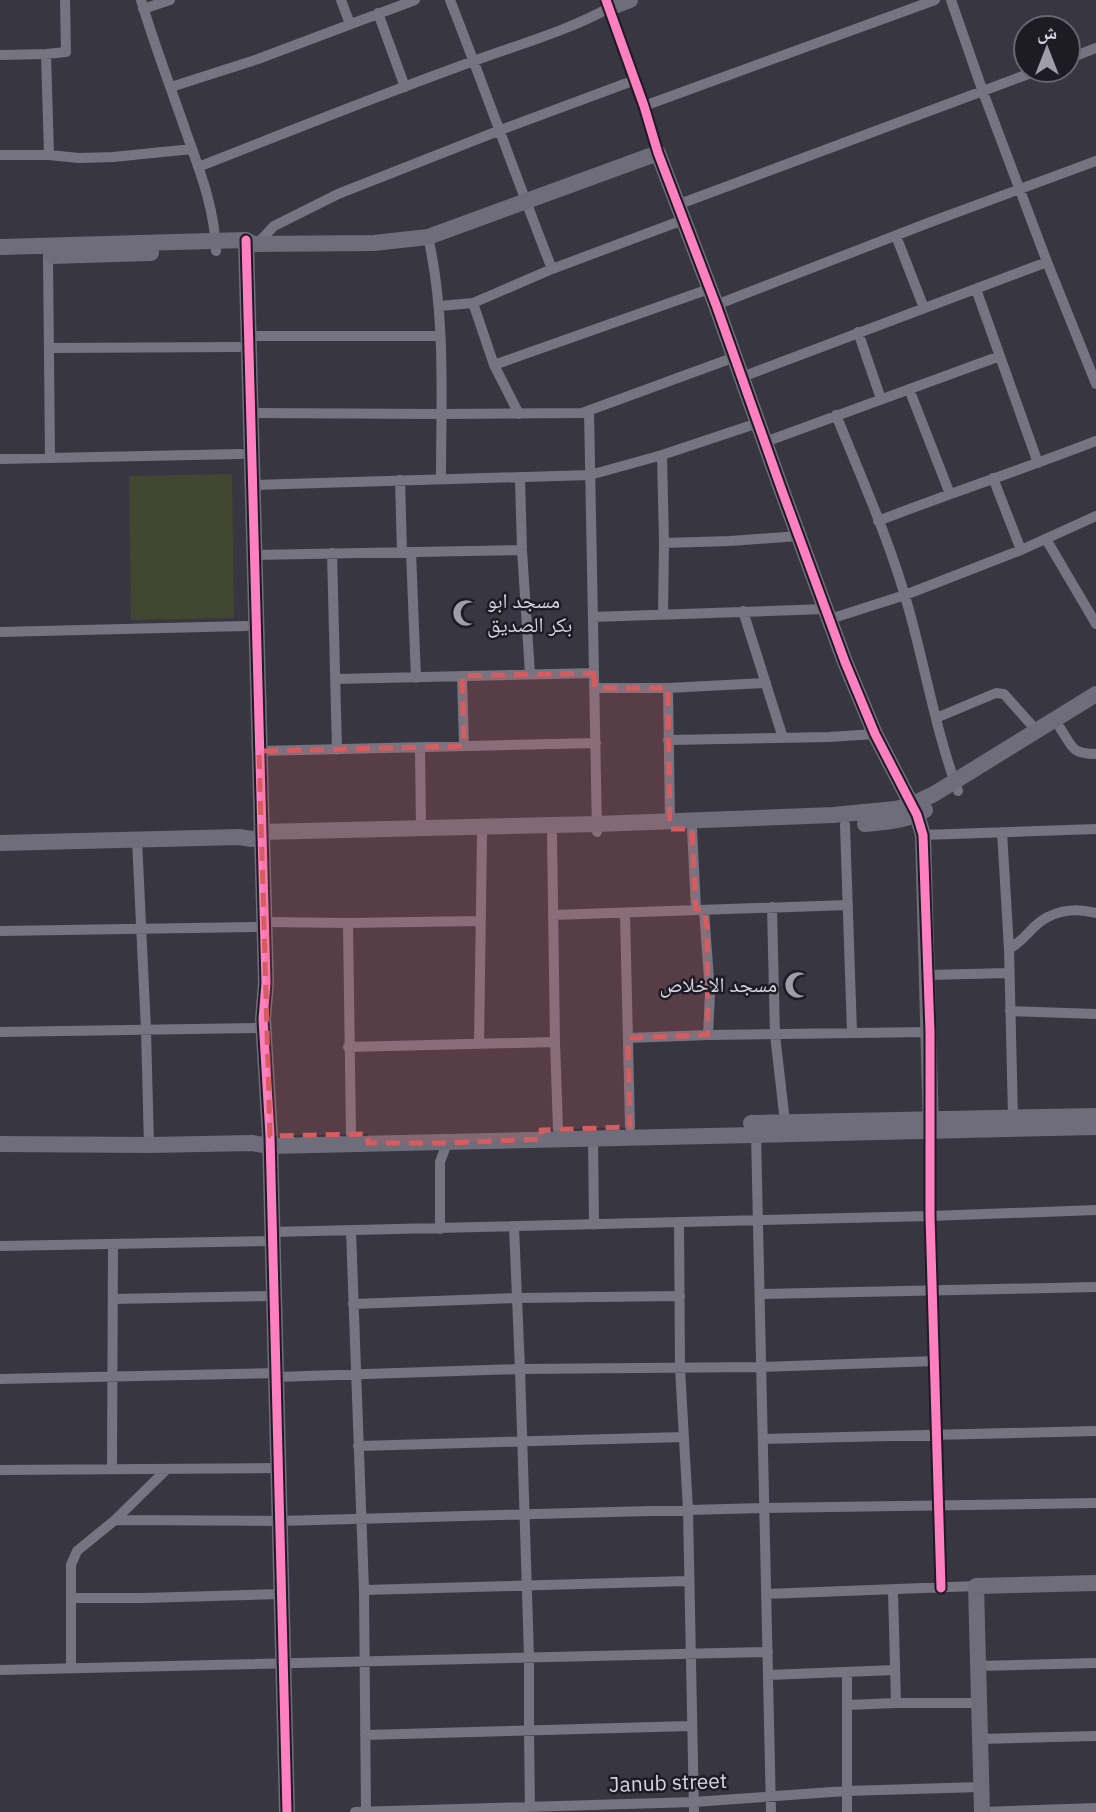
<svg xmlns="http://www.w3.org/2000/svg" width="1096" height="1812" font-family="'IBM Plex Sans','Noto Naskh Arabic',sans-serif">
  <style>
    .green { fill: #424732 }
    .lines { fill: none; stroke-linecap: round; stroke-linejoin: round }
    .street { stroke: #767480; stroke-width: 10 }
    .secondary { stroke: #6f6d7a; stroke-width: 16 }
    .cycleway-casing { stroke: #1d1b24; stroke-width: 13 }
    .cycleway { stroke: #ff80c0; stroke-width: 9 }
    .marked { fill: #d65c60; fill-opacity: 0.2; stroke: #d65c60; stroke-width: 5; stroke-dasharray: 14 9; stroke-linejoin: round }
    .labels { text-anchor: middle; stroke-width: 5; stroke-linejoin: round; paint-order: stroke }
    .poi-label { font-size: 21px; fill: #d7d5e1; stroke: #1d1b24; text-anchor: start }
    .street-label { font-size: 21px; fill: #d7d5e1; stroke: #1d1b24 }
  </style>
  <rect width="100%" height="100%" fill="#383640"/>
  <path class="green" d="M232,474l2,144 -103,2 -2,-144z"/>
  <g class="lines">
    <path class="street" d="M141,0c13,44 30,88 45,132 14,39 29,78 30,119
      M341,0l9,24
      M450,0c35,89 67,180 102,269
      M606,0l38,106 14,47
      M951,0l32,92 64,170 49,122
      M143,9l27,-9
      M378,13l27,74
      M46,54l3,101
      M0,55l46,-1 20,-2 -1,-52
      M1068,59l28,-11
      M171,87l87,-28 157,-59
      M644,106l291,-106
      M0,155h49l30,3 34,-1 79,-8
      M198,167c92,-36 184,-73 276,-106 46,-17 93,-30 135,-53
      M677,205l362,-135
      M896,236l28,72
      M428,237c18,78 13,161 13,241
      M257,244l17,-18 64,-32 160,-63 137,-51
      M48,256l2,202
      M976,289l62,174
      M473,303l21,62 25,49
      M716,305l212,-82 168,-62
      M440,306l33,-3 79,-34 131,-49
      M858,332l23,67
      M248,336h192
      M49,348l190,-1
      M494,365l215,-76
      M742,377l305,-115
      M909,389l41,105
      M589,411l8,421
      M250,413l191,1 141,-1 153,-56
      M836,415c26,64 55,129 73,195 17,61 27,122 49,181
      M765,442l235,-86
      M662,455l2,88 -1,71
      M0,459l241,-5
      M520,478l2,72 8,124
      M993,478l28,72
      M400,480l2,72
      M252,485l338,-10 72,-20 96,-32
      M878,521c72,-28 146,-52 218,-80
      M1046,539l50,85
      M664,543l66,-2 68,-5
      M411,552l5,126
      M332,553l5,197
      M254,555l268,-5
      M743,611l40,127
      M593,617l233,-8
      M830,619l75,-24 116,-45 75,-34
      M0,632l246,-6
      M462,676l2,70
      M336,679l258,-6
      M595,688h73l98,-5
      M668,688l2,134
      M936,718l60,-25 8,1 33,37
      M1060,728c13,19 11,26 36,26
      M668,740l161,-3 46,-3
      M420,748l1,79
      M259,751l337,-8
      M845,825l7,208
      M692,829l4,80
      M1002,832l7,117 4,168
      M552,835l3,207 3,87
      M923,835l173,-6
      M137,840l9,190 3,115
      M772,907l3,128 10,87
      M704,910l6,83 -2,42
      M625,913l5,214
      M553,915l295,-10
      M264,922l84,1 132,-2
      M348,923l3,212
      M0,931l255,-4
      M1009,949c11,-6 17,-14 25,-22 17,-16 39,-20 62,-14
      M928,975l81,-2
      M1010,1011l86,3
      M0,1032l263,-4
      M628,1038l80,-3 222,-3
      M479,1044l3,-209
      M348,1047l207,-5
      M931,1130l-1,86 11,372
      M756,1134l15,678
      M593,1138l1,87
      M679,1222l1,146 8,142 6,302
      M514,1227l6,142 9,288v73l1,82
      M440,1229v-67l7,-19
      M351,1231l13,359 2,222
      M272,1232l658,-16 166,-6
      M0,1246l272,-5
      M760,1294l336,-7
      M113,1299l161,-3
      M353,1304l164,-6 163,-2
      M276,1377l244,-8 241,-2 174,-6
      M0,1379l276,-6
      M763,1439l333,-8
      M358,1446l326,-9
      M112,1469l1,-224
      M0,1470l278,-2
      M115,1520l164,1 485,-13 332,-5
      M364,1590l324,-9
      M893,1591l3,112
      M766,1594l210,-8
      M71,1598h72l138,-4
      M978,1666l118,-3
      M71,1668v-103l6,-14 38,-31 52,-51
      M0,1670l768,-18
      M768,1675l127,-5
      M847,1705l49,-2h83
      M365,1735l327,-9
      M980,1739l116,-3
      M355,1812l339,-10 152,-11 135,-4
      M847,1812v-140
      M982,1812l114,-4"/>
    <path class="secondary" d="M609,8l21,-8
      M246,240l20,743 -3,36 7,117 17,676
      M0,247l246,-7 7,4 121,-1 54,-6 230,-84 58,152 65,183 64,174 30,72 42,81 6,20 8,295
      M51,256l100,-3
      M865,824c21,-2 41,-3 60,-14
      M261,832l336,-8 236,-9 63,-6 15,-4 23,-11 162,-100
      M0,843l239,-6 13,2
      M751,1123l345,-7
      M0,1144l149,1 103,-2 18,3 826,-19
      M982,1812l-6,-226 120,-3"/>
    <defs>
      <path id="cycleway" d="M606,0l38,106 14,47 58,152 65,183 64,174 30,72 42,81 6,20 7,197v184l11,372
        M246,240l20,743 -3,36 7,117 17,676"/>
    </defs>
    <use href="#cycleway" class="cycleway-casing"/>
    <use href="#cycleway" class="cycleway"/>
  </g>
  <path class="marked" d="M594,673l1,15h73l2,141h22l4,80 8,1 3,18 1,107 -80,3 2,89 -89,3 1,9 -95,4h-79v-9l-98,2 -11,-385 205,-5 -2,-70z"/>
  <defs>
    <symbol id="mosque-bare" viewBox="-9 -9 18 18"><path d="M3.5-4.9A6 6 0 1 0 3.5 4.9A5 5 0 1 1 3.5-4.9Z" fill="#9f9da9" stroke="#1d1b24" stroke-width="2.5" paint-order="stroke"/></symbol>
  </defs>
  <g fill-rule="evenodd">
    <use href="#mosque-bare" x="447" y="594" width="38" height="38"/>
    <use href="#mosque-bare" x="779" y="966" width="38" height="38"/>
  </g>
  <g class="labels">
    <g class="poi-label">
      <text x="487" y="608">مسجد ابو<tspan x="487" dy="24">بكر الصديق</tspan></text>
      <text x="777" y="992" text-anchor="end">مسجد الاخلاص</text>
    </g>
    <g class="street-label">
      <text transform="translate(668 1783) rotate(-2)" y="7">Janub street</text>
    </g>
  </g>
  <g transform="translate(1047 49)"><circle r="33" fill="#1d1b24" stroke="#676570" stroke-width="2"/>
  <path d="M0-5L12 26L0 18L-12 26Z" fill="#9f9da9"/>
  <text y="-10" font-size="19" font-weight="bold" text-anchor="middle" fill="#d7d5e1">ش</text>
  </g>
</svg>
